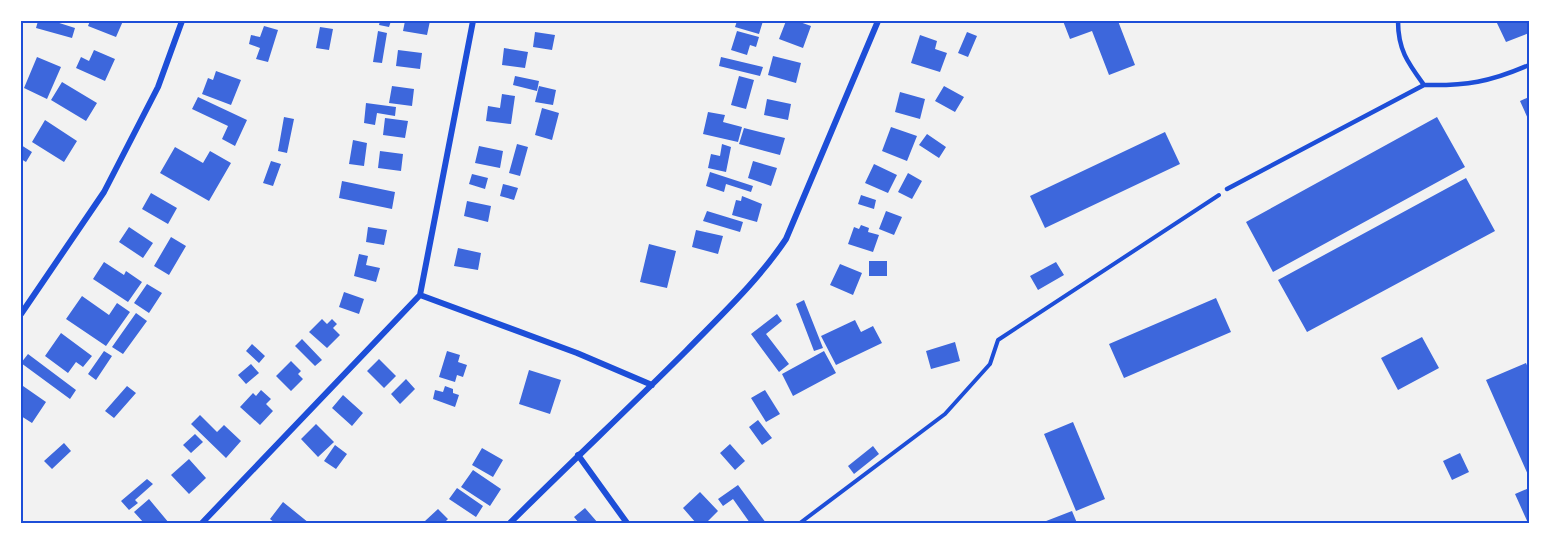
<svg xmlns="http://www.w3.org/2000/svg" width="1550" height="544" font-family="Lato,sans-serif">
  <style>
    .building { fill: #3d67dc }
    .lines { fill: none; stroke-linecap: round; stroke-linejoin: round }
    .path { stroke: #1d4ed8; stroke-width: 4 }
    .service { stroke: #1d4ed8; stroke-width: 4.5 }
    .minor { stroke: #1d4ed8; stroke-width: 6 }
    .neatline { fill: none; stroke: #1d4ed8; stroke-width: 2 }
  </style>
  <rect width="100%" height="100%" fill="#f2f2f2"/>
  <path class="building" d="M38,21h15l22,7 -3,10 -36,-10z
    M90,21h33l-7,16 -28,-11z
    M380,21h11l-2,6 -10,-2z
    M405,21h25l-3,14 -24,-4z
    M737,21h26l-4,13 -24,-7z
    M786,21h11l14,5 -8,22 -24,-9z
    M1063,21h55l17,44 -26,10 -17,-44 -22,8z
    M1496,21h33v12l-23,9z
    M264,26l14,4 -10,32 -12,-3 4,-11 -11,-4 2,-9 9,2z
    M320,27l13,2 -4,21 -13,-2z
    M378,31l9,2 -5,30 -9,-1z
    M737,31l22,6 -3,10 -6,-2 -3,10 -16,-5z
    M535,32l20,3 -3,15 -19,-3z
    M967,32l10,4 -9,21 -10,-4z
    M920,35l17,6 -2,8 12,4 -7,19 -29,-9z
    M504,48l24,4 -3,16 -23,-3z
    M94,50l21,9 -10,22 -29,-13 5,-11 8,4z
    M398,50l24,3 -2,16 -24,-3z
    M773,56l28,7 -5,20 -28,-8z
    M37,57l24,10 -14,32 -23,-11z
    M721,57l42,10 -3,9 -41,-10z
    M216,71l25,9 -10,25 -29,-11 6,-16 5,2z
    M515,76l24,5 -2,10 -24,-6z
    M739,76l15,4 -8,29 -15,-4z
    M62,82l35,21 -11,18 -35,-21z
    M392,86l22,3 -2,17 -23,-3z
    M539,86l17,4 -3,15 -18,-3z
    M944,86l20,11 -9,15 -20,-11z
    M900,92l25,7 -5,20 -25,-7z
    M502,94l13,2 -4,28 -25,-3 2,-15 12,2z
    M198,97l49,23 -12,26 -13,-7 6,-13 -36,-17z
    M1529,97v24l-9,-20z
    M767,99l24,5 -3,16 -24,-5z
    M366,103l30,4 -1,9 -18,-3 -2,12 -11,-2z
    M542,108l17,5 -7,27 -17,-5z
    M708,112l17,3 -2,7 19,5 -4,15 -35,-8z
    M284,117l10,2 -7,34 -9,-2z
    M1437,117l28,50 -192,105 -27,-50z
    M385,118l23,3 -3,17 -22,-3z
    M45,120l32,21 -13,21 -32,-20z
    M891,127l26,9 -10,25 -25,-10z
    M744,128l41,10 -5,17 -41,-11z
    M1165,132l15,32 -135,64 -15,-32z
    M927,134l19,13 -7,11 -20,-13z
    M353,140l14,3 -3,23 -15,-2z
    M517,144l11,3 -8,29 -11,-3z
    M722,144l9,3 -5,25 -18,-4 3,-14 9,2z
    M21,145l11,7 -6,10 -5,-3z
    M479,146l24,5 -3,17 -25,-5z
    M175,147l28,16 7,-12 21,12 -22,38 -49,-28z
    M380,151l23,3 -2,17 -23,-3z
    M271,161l10,3 -8,22 -10,-3z
    M753,161l24,7 -6,18 -23,-8z
    M874,164l23,11 -9,18 -23,-10z
    M710,172l43,14 -2,6 -25,-8 -2,8 -18,-6z
    M908,173l14,8 -10,18 -14,-7z
    M472,174l16,4 -3,11 -16,-5z
    M1466,178l29,53 -188,101 -29,-52z
    M342,181l53,11 -3,17 -53,-11z
    M503,184l15,4 -4,12 -14,-4z
    M151,193l26,15 -9,16 -26,-15z
    M861,195l15,5 -2,9 -16,-5z
    M742,196l20,8 -5,18 -25,-7 4,-15 5,1z
    M467,201l24,5 -3,16 -24,-6z
    M707,211l36,11 -3,10 -37,-11z
    M886,211l16,6 -8,18 -15,-6z
    M861,225l8,3 -1,4 11,3 -6,17 -25,-8 6,-17 5,2z
    M129,227l24,16 -10,15 -24,-16z
    M368,227l19,3 -3,15 -18,-3z
    M696,230l27,6 -5,18 -26,-7z
    M171,237l15,9 -17,29 -15,-9z
    M649,244l27,7 -9,37 -27,-6z
    M458,248l23,5 -3,17 -24,-4z
    M359,254l9,2 -2,9 14,3 -4,14 -22,-6z
    M869,261h18v15h-18z
    M104,262l20,13 2,-4 16,11 -14,20 -35,-23z
    M1056,262l8,13 -26,15 -8,-14z
    M840,264l22,9 -9,22 -23,-10z
    M147,284l15,9 -13,20 -15,-10z
    M344,292l20,7 -5,15 -20,-7z
    M82,296l27,19 8,-12 13,9 -24,34 -40,-27z
    M1216,298l15,34 -107,46 -15,-34z
    M804,300l19,48 -9,3 -18,-47z
    M136,313l11,8 -24,33 -11,-7z
    M777,314l5,7 -16,13 23,30 -10,8 -28,-38z
    M322,319l5,5 5,-5 5,5 -4,4 7,7 -13,13 -18,-16z
    M855,320l6,12 12,-6 9,17 -46,22 -15,-29z
    M61,333l31,23 -9,11 -7,-5 -8,11 -23,-17z
    M1422,337l17,31 -41,22 -17,-32z
    M302,339l20,21 -7,6 -20,-20z
    M955,342l5,19 -29,8 -5,-18z
    M252,344l13,12 -6,7 -13,-12z
    M104,351l8,5 -16,24 -8,-6z
    M447,351l13,4 -2,7 9,3 -4,12 -6,-2 -2,7 -16,-5z
    M824,351l12,22 -43,23 -11,-22z
    M28,354l48,36 -6,9 -49,-36z
    M379,359l17,17 -12,12 -17,-17z
    M291,361l10,10 -3,3 5,5 -12,12 -15,-15z
    M1526,363l3,7v107l-43,-97z
    M251,364l8,9 -13,11 -8,-9z
    M529,370l32,10 -11,34 -31,-10z
    M406,379l9,10 -15,15 -9,-10z
    M23,386l23,16 -14,21 -11,-7v-27z
    M127,386l9,7 -22,25 -9,-7z
    M445,386l8,3v4l6,2 -4,12 -22,-8 2,-9 8,2z
    M261,390l10,9 -5,5 7,7 -13,14 -20,-18 13,-14 3,3z
    M765,390l15,24 -14,8 -15,-24z
    M343,395l20,18 -11,13 -20,-18z
    M200,415l17,17 7,-7 17,16 -15,17 -35,-34z
    M758,420l14,18 -10,7 -13,-18z
    M1073,422l32,77 -29,12 -32,-77z
    M316,424l18,18 -16,15 -17,-18z
    M195,434l8,8 -12,11 -8,-8z
    M64,443l7,8 -19,18 -8,-8z
    M730,444l15,17 -10,9 -15,-17z
    M335,445l12,9 -11,15 -12,-8z
    M873,446l6,8 -25,20 -6,-8z
    M482,448l21,12 -10,17 -21,-12z
    M1460,453l9,19 -17,8 -9,-19z
    M189,459l17,19 -17,16 -18,-19z
    M473,470l28,19 -11,17 -29,-19z
    M147,479l6,5 -18,16 3,3 -9,7 -8,-9z
    M738,485l28,38h-16l-17,-24 -10,7 -5,-7z
    M457,488l26,18 -7,11 -27,-18z
    M1529,488v35h-1l-13,-29z
    M700,492l18,19 -12,12h-10l-13,-15z
    M149,499l20,24h-25l-10,-11z
    M283,502l26,21h-34l-5,-4z
    M585,508l13,15h-19l-5,-6z
    M438,509l10,10 -3,3 1,1h-19l-2,-2z
    M1072,511l5,12h-36z"/>
  <g class="lines">
    <path class="path" d="M800,523l145,-109 45,-50 8,-24 221,-145"/>
    <path class="service" d="M1398,21c0,29 10,42 26,64 42,1 66,-3 105,-20
      M1227,189l197,-104"/>
    <path class="minor" d="M420,295l157,58 75,32
      M21,314l83,-122 54,-105 24,-66
      M578,455l49,68
      M202,523l218,-228 53,-274
      M510,523c58,-58 118,-114 176,-172 35,-36 72,-70 100,-112l92,-218"/>
  </g>
  <rect width="1550" height="544" fill="none" stroke="#ffffff" stroke-width="45"/>
  <rect x="22" y="22" width="1506" height="500" class="neatline"/>
</svg>
